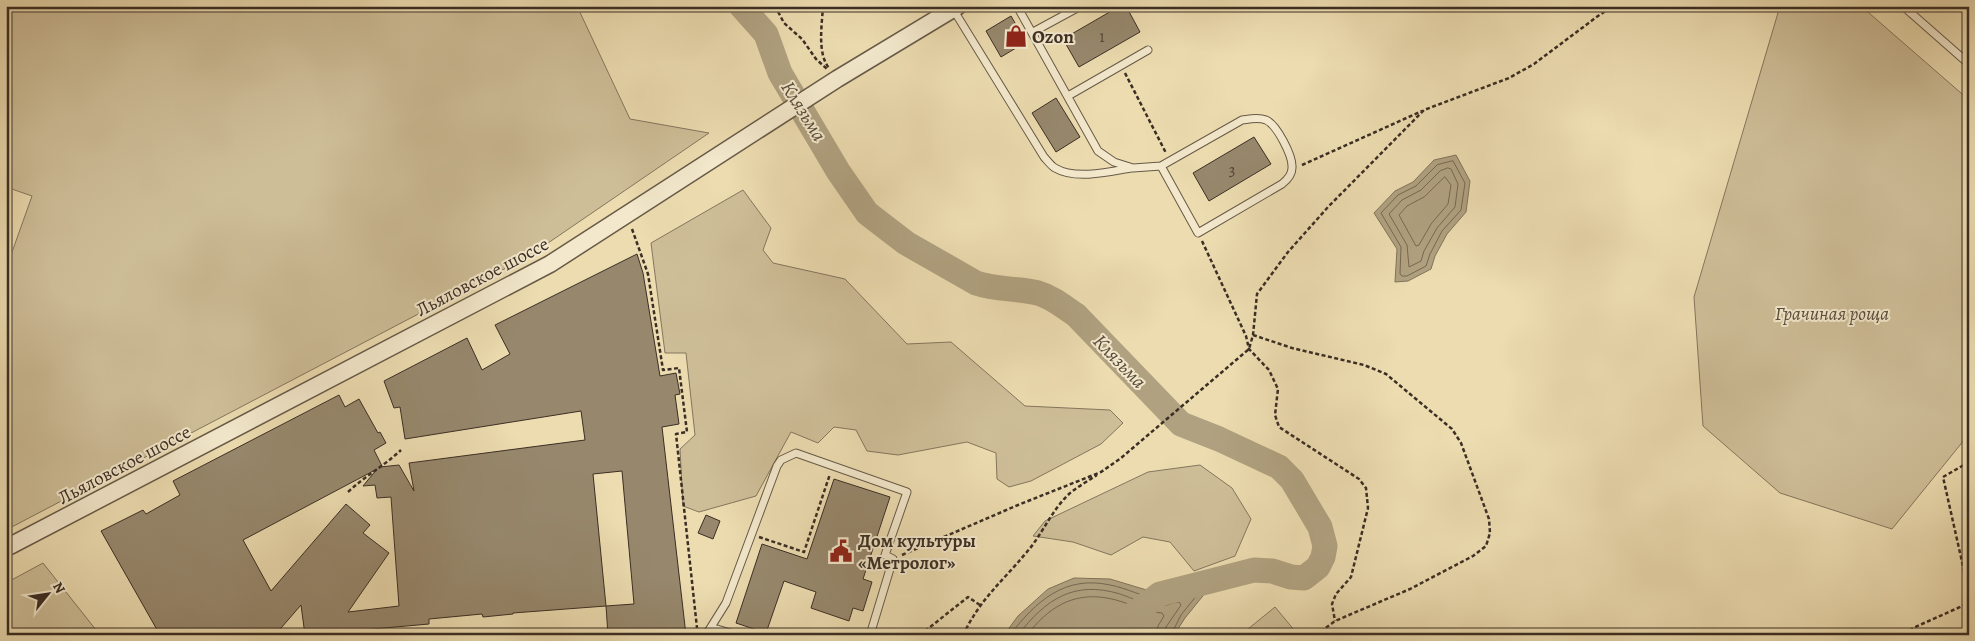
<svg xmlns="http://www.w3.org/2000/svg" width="1975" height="641" font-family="Alegreya,serif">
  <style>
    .green { fill: #cebe98; stroke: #84765e }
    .water { fill: #b0a180; stroke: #81735b }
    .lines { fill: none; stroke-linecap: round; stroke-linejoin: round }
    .shore { stroke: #766852; stroke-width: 1 }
    .river { stroke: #b0a180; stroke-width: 25 }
    .building { fill: #97886d; stroke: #3b2e24; fill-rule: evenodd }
    .service-casing { stroke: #675a47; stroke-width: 9 }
    .tertiary-casing { stroke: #675a47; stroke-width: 19 }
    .path { stroke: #3b2e24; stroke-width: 2.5; stroke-dasharray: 4 2.5; stroke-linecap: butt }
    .service { stroke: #f3e8cc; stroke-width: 7 }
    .tertiary { stroke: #f3e8cc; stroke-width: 16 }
    .labels { text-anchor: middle; stroke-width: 4; stroke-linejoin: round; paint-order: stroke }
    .number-label { font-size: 16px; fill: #524436 }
    .poi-label { font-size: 19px; font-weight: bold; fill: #3b2e24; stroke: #f3e8cc; text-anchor: start }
    .street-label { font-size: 19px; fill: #3b2e24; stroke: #f3e8cc }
    .park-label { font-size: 19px; font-style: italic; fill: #584b3b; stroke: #f3e8cc }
    .water-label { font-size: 20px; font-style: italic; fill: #584b3b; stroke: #f3e8cc }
  </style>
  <rect width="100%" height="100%" fill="#ecdcb0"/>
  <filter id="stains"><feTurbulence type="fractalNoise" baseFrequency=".004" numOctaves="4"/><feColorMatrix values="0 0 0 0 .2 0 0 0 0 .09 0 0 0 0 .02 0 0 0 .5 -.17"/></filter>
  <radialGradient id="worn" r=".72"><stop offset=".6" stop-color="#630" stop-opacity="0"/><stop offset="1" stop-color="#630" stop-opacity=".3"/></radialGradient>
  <path class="green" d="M6,6h571l53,113 79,14 -180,123 -523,274v-261l26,-73 -26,-9z
    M1780,6h81l108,94v334l-77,95 -112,-36 -77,-67 -9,-129z
    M743,190l28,38 -8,22 10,13 72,16 62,65 44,-2 74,64 85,4 13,13 -22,21 -70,37 -22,6 -12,-8 -1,-26 -29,-11 -69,13 -31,-4 -11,-21 -22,-3 -16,16 -27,-11 -35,64 -57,16 -16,-6 -3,-57 15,-14 -9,-82h-21l-14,-110z
    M1200,465l32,23 19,31 -16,37 -41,15 -24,-29 -27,-5 -32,18 -38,-13 -40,-6 12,-15 103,-49z
    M43,563l57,72h-94v-52z
    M1275,607l20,24 -4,4h-39l-4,-6z"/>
  <path class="water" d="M1456,155l14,26 -4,31 -19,22 -12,22 -4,13 -23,12 -13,1 2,-33 -23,-36 21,-22 18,-9 21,-22z
    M1074,578l36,1 50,15 55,-13 -30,37 -11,17h-170l14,-19 30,-27z"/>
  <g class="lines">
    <path class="shore" d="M1453,161l12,22 -4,27 -19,21 -12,23 -4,12 -19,10h-5l-2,-2 1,-27 -20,-34 17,-18 18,-9 21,-21z
      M1448,168l3,1 7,15 -3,23 -18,21 -13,23 -3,10 -12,6 -2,-22 -18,-31 13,-14 19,-10 19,-19z
      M1445,177l6,8 -3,19 -17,20 -12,21 -3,1 -17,-31 8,-9 17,-9z
      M1010,635c26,-34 55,-60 100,-50 17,3 32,12 49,14 12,2 25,-7 37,-7l1,3 -16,20 -10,20
      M1018,635c28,-36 56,-55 102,-41 12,4 28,12 41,12 6,0 12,-4 18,-4l2,3 -15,22 -2,8
      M1027,635c21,-27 45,-43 80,-37 19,3 36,14 55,15l2,3 -6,10 -1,9"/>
    <path class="river" d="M741,6l25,28 14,39 58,98 29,42 39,30 70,40c20,7 42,5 62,10 14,4 26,14 38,22l105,109 38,15 60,28 13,13 28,47 5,19 -2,11 -5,10 -14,11 -13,-1 -19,-6 -18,-1 -94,24 -54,41"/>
  </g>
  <path class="building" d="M1120,6h6l14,26 -61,35 -16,-28z
    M1011,16l15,26 -25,15 -15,-26z
    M1056,98l24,39 -24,15 -24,-39z
    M1254,137l17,27 -62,37 -16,-28z
    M637,254l6,19 17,103 16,-3 4,21 -5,1 4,29 -17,3 24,208h-78l-2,-29 -93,7v1l-30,3 -1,-3 -53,5v5l-124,11 -4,-30 -26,30h-115l-59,-104 42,-21 3,4 34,-19 -7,-14 166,-86 6,12 14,-8 19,34 2,-1 6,11 -12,7 8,16 -2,1 19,-2 15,26 -5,-28 176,-23 -4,-29 -176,28 -5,-32 -6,1 -10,-27 83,-43 15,32 28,-16 -15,-29zM377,469l-14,17 12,-1 2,13 14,-1 8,109 -51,6 41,-59 -26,-20 7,-8 -24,-21 -75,87 -28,-51zM622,471l12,133 -28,2 -13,-132z
    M834,479l56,18 -27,82 9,3 -9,29 -10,-3 -4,13 -38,-13 5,-16 -32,-11 -18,52 -30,-10 26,-79 45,15z
    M706,515l14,6 -7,18 -15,-6z"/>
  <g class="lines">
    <defs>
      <path id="service" d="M1017,6l81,145 16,11 19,6 28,-2 81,-46c8,-1 16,-3 24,0 11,5 27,36 26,48 0,7 -5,12 -10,16l-84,49 -37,-67
        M1903,6l66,58
        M953,9l91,148c3,3 7,9 11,11 20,12 54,4 76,0
        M1033,32l48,-26
        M1068,96l80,-46
        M706,635l20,-32 51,-137 4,-6 15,-7 111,39 -22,63 8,4 -23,76
        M707,635l10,-6 20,6"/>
      <path id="tertiary" d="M6,548l544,-284 287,-185 121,-73"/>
    </defs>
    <use href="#service" class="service-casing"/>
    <use href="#tertiary" class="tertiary-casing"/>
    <path class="path" d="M775,6l9,17 18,16 14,20 11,10
      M823,6c-1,19 -6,47 6,62
      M1125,73l41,80
      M1302,165l120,-54
      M632,229l16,45 15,96 16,-2 8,64 -11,2 21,194
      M1202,241l44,95 3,13 20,21 9,19 -3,26 4,12 80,52 7,9 2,20 -17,69 -15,17 -4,10 3,17
      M1253,335l39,13 72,17 22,9 66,55 9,14 28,76 1,14 -4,13 -13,10 -63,33 -75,32 -19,14
      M1969,462l-26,15 26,116
      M348,492c17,-16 36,-26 53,-42
      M759,537l45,15 26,-78
      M902,555l116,-50 83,-33 20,-14 128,-109 4,-14 4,-41 31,-42 40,-45 96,-97 85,-32 25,-14 64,-48 15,-10
      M920,635l48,-38 12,8
      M963,635c18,-37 38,-52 63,-82 16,-18 25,-42 43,-59 8,-7 19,-13 28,-19
      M1905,635l8,-7 56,-25"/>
    <use href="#service" class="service"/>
    <use href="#tertiary" class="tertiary"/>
  </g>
  <defs>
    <symbol id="shop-bare" viewBox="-9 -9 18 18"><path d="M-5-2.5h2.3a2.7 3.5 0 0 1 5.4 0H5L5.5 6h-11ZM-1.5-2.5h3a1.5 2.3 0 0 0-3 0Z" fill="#8f2418" stroke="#f3e8cc" stroke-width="2.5" paint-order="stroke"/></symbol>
    <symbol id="civic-bare" viewBox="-9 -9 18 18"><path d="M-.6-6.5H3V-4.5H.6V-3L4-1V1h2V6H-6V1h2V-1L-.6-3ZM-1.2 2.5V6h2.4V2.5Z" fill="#8f2418" stroke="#f3e8cc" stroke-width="2.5" paint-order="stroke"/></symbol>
  </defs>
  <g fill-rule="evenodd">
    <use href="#shop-bare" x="1000" y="20" width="32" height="32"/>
    <use href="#civic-bare" x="825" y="535" width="32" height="32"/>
  </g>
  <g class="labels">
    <g class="number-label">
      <text x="1102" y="42">1</text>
      <text x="1232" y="175">3</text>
    </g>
    <g class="poi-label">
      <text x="1032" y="43">Ozon</text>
      <text x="858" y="547">Дом культуры<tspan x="858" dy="22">«Метролог»</tspan></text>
    </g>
    <g class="street-label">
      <text transform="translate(482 276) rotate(-28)" y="7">Льяловское шоссе</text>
      <text transform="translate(124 464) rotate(-28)" y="7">Льяловское шоссе</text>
    </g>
    <g class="park-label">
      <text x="1832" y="320">Грачиная роща</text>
    </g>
    <g class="water-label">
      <text transform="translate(804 111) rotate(58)" y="7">Клязьма</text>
      <text transform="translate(1120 361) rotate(46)" y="7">Клязьма</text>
    </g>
  </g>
  <rect width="1975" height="641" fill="none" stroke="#ecdcb0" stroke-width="25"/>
  <rect x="8" y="8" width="1960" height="626" fill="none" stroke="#3b2e24" stroke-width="2.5"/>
  <rect x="12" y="12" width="1950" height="616" fill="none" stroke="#3b2e24"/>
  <g transform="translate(48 594) rotate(60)" stroke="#f3e8cc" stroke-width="4" paint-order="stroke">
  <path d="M0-4L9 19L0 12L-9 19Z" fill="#3b2e24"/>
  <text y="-8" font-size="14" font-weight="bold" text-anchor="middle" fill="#3b2e24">N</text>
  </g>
  <rect width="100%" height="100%" filter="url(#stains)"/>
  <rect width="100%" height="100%" fill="url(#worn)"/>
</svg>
